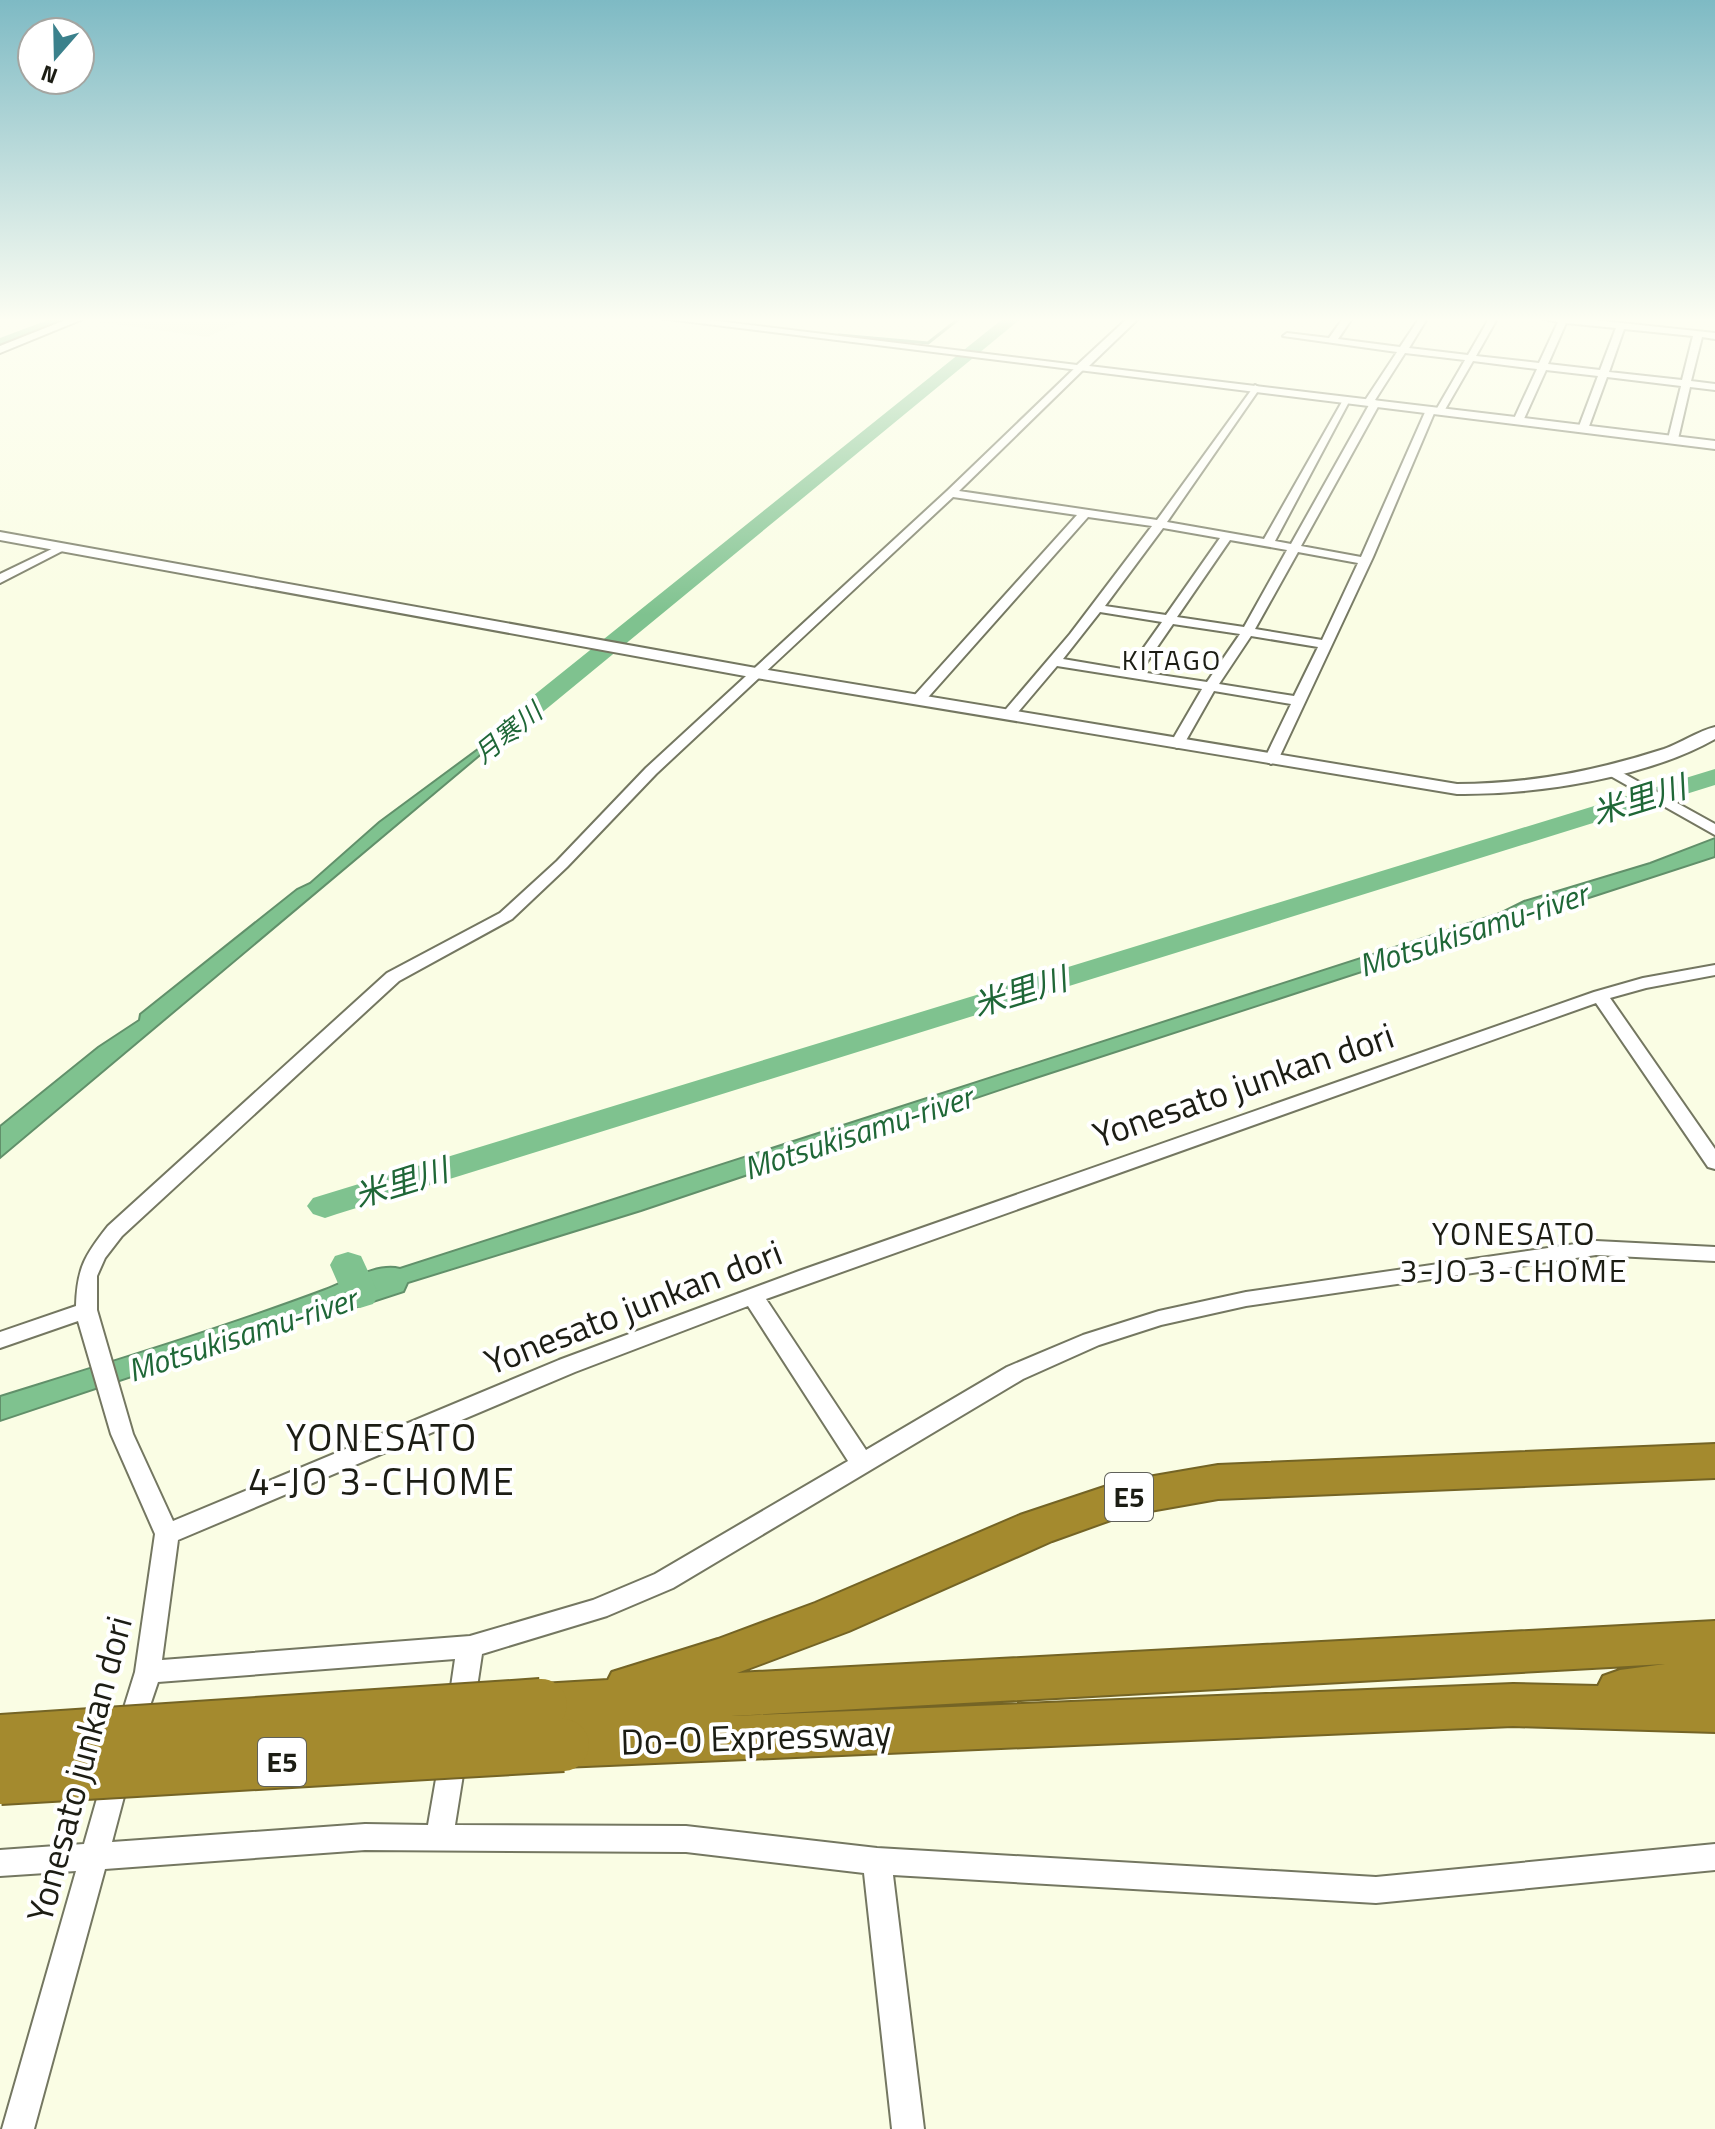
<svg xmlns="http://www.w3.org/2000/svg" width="1715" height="2129" font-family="'Titillium Web','Noto Sans JP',sans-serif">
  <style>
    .built { fill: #eef2d1 }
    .water { fill: #7fc28f; stroke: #61906a; stroke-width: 2 }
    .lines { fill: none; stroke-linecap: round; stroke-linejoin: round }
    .stream { stroke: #61906a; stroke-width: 3 }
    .river { fill: #7fc28f; fill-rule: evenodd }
    .minor-casing { stroke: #747761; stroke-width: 4 }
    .tertiary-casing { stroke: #747761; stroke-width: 4 }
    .motorway-casing { stroke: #746425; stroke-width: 4 }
    .minor { fill: #fff; fill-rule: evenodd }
    .tertiary { fill: #fff; fill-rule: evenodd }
    .motorway { fill: #a48a2e; fill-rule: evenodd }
    .motorway-bridge-casing { stroke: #746425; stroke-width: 56; stroke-linecap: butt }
    .motorway-bridge { stroke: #a48a2e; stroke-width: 52 }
    .labels { text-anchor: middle; stroke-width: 8; stroke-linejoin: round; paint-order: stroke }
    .far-water-label { font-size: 26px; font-style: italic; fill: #1f6737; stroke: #fff }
    .far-quarter-label { font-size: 28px; letter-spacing: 2px; fill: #1c1d14; stroke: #fff }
    .shield { fill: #fff; stroke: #60615a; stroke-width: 2 }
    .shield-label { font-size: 28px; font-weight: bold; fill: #1c1d14 }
    .water-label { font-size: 32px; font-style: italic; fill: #1f6737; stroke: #fff }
    .neighbourhood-label { font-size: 32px; letter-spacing: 2px; fill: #1c1d14; stroke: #fff }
    .near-street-label { font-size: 36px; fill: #1c1d14; stroke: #fff }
    .near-neighbourhood-label { font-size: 38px; letter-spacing: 2px; fill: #1c1d14; stroke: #fff }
  </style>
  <rect width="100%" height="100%" fill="#fafde4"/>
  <path class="built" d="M102,317h151l-46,20 -115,-16z"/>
  <path class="water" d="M559,689l-559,469v-32l98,-79 41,-27 1,-6 157,-125 13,-6 69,-61z
    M1715,838v19l-679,221 -395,133 -233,72 -4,9 -77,25 -22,2 -305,102v-25c109,-34 218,-67 325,-107 21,-8 52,-27 75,-21l1100,-355 24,-12 126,-38z"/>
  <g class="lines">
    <path class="stream" d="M839,335l89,8 33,-26"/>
    <path class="river" d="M56,317h23l-79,32v-11z
      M1005,317h18l-512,421h-18l-3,-5 3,-5z
      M1715,769v16l-1378,429 -12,4 -12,-4 -6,-8 6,-8z
      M348,1252l13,4 18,39 -6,9 -13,4 -13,-4 -17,-39 5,-9z"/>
    <defs>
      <path id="minor" d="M1344,317h9l-15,22 62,8 20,-30h8l-19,31 59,7 22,-38h8l-22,39 63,7 19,-41 -23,-5h30l150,16v6l-13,-2 -11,44 24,3v6l-25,-3 -12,52 -5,3 -5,-3 13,-53 -74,-9 -19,52 -5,3 -5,-3 20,-53 -52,-6 -23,51 -5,3 -5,-3 24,-52 -64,-8 -30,52 -8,-2 -62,146 -95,203 -7,4 -7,-4 27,-56 -77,-13 -30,53 -7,4 -7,-4 32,-55 -145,-23 -44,52h-10l-2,-3 69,-81 82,-108 -64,-9 -165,186h-10v-6l164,-182 -124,-18 -297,277 -89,93 -55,52 -113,62 -277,255 -17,22 -8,18v34l36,124 40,87 386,-161 240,-89 795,-279 49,-14 72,-13v10l-69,13 -36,10 105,151v20l-7,-2 -112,-164 -830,296 100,151 141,-83 76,-32 76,-24 87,-19 350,-51 119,6v14l-119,-6 -350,51 -85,19 -62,20 -76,34 -350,209 -66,28 -125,38 -8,53 -4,8 -9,3 -9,-3 -4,-8 7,-48 -297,23 -19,56 -9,4 -9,-4 -4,-8 18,-58 20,-138 -44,-100 -33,-113 -78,27v-16l76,-26c1,-38 9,-51 32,-80l279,-253 113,-60 57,-52 89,-93 301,-277 131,-126 8,2 -127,124 198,29 98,-135 5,3 -93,134 97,17 79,-139 8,-2 -76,143 16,3 78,-139 -5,-3 33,-50 -114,-16 4,-3 42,5zM1566,323l50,5 -16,42 -52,-6zM1624,329l69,7 -11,44 -73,-8zM1405,353l60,7 -29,50 -5,-3 -5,3 -65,147 -60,-11 79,-143 -5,-3zM1163,528l57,10 -54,77 -61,-9zM1230,540l57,10 -43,77 -67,-10zM1298,552l60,11 -36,77 -67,-11zM1100,612l62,10 -34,48 -65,-11zM1173,624l67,10 -33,48 -67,-10zM1251,636l67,11 -24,49 -75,-12zM748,1306l100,155 -193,113 -62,26 -123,36 -308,24 16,-120 397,-168z
        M58,546l10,2 -68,35v-9z
        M1612,767l103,57v11l-108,-61 -2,-3z
        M453,1744l9,4 4,8 -11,69 231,1 191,22 499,29 339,-33v26l-339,33 -483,-28 31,254h-32l-28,-256 -178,-21 -321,-2 -260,19 -71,260h-32l74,-258 -76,5v-26l84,-6 20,-70 3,-9 10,-3 10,3 3,9 -18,68 253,-18 63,1 12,-69 4,-8z"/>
      <path id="tertiary" d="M73,317h15l-88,36v-7z
        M651,317h33l393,48 52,-48h11l-51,49 626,75v8z
        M0,532l756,136 701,116c72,0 139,-13 207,-35 17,-6 34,-18 51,-22v12c-68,39 -181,56 -258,55l-701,-116 -756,-138z"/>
      <path id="motorway" d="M1715,1444v34l-497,21 -96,17 -70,25 -203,90 -112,42 978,-52v111l-202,-6 -950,41 -18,-6 -7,-16 7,-16 10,-3h-14l-17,-6 -8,-15 8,-15 17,-6 67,-4 4,-8 106,-33 97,-36 205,-88 99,-33 99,-17zM1665,1664l-45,6 -17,6 -5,10 -85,-2 -782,32z"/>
    </defs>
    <use href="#minor" class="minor-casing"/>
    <use href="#tertiary" class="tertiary-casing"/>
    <use href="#motorway" class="motorway-casing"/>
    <use href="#minor" class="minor"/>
    <use href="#tertiary" class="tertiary"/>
    <use href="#motorway" class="motorway"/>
    <defs>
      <path id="motorway-bridge" d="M0,1741l541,-36
        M0,1778l563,-33"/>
    </defs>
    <use href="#motorway-bridge" class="motorway-bridge-casing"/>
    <use href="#motorway-bridge" class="motorway-bridge"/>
  </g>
  <linearGradient id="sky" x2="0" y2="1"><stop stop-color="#7ebac4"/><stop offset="0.52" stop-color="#fdfef3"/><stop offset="1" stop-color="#fdfef3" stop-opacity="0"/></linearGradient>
  <rect width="1715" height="615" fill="url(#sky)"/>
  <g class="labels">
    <g class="far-water-label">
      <text transform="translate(508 733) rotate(-39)" y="9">月寒川</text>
    </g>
    <g class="far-quarter-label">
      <text x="1172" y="670">KITAGO</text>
    </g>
    <g class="shield">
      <rect x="1105" y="1473" width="48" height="48" rx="6"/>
      <rect x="258" y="1738" width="48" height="48" rx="6"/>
    </g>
    <g class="shield-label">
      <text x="1129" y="1507">E5</text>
      <text x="282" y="1772">E5</text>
    </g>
    <g class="water-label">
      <text transform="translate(1639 800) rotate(-17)" y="11">米里川</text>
      <text transform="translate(1473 930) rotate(-18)" y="11">Motsukisamu-river</text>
      <text transform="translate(1020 992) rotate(-17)" y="11">米里川</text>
      <text transform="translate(858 1133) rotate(-18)" y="11">Motsukisamu-river</text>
      <text transform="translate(401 1183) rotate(-17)" y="11">米里川</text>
      <text transform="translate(242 1335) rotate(-18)" y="11">Motsukisamu-river</text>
    </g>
    <g class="neighbourhood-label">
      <text x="1514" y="1245">YONESATO<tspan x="1514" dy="37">3-JO 3-CHOME</tspan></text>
    </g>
    <g class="near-street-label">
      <text transform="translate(1243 1085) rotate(-19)" y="13">Yonesato junkan dori</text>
      <text transform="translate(633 1307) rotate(-21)" y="13">Yonesato junkan dori</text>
      <text transform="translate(756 1737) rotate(-2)" y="13">Do-O Expressway</text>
      <text transform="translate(79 1769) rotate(-75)" y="13">Yonesato junkan dori</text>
    </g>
    <g class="near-neighbourhood-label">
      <text x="382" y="1451">YONESATO<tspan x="382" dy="44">4-JO 3-CHOME</tspan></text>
    </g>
  </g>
  <g transform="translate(56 56) rotate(200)"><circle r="38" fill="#ffffff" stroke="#a4a5a1" stroke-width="2"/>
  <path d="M0-6L14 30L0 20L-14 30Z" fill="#3b818c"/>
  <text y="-12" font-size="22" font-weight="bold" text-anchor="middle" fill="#1c1d14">N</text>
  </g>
</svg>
